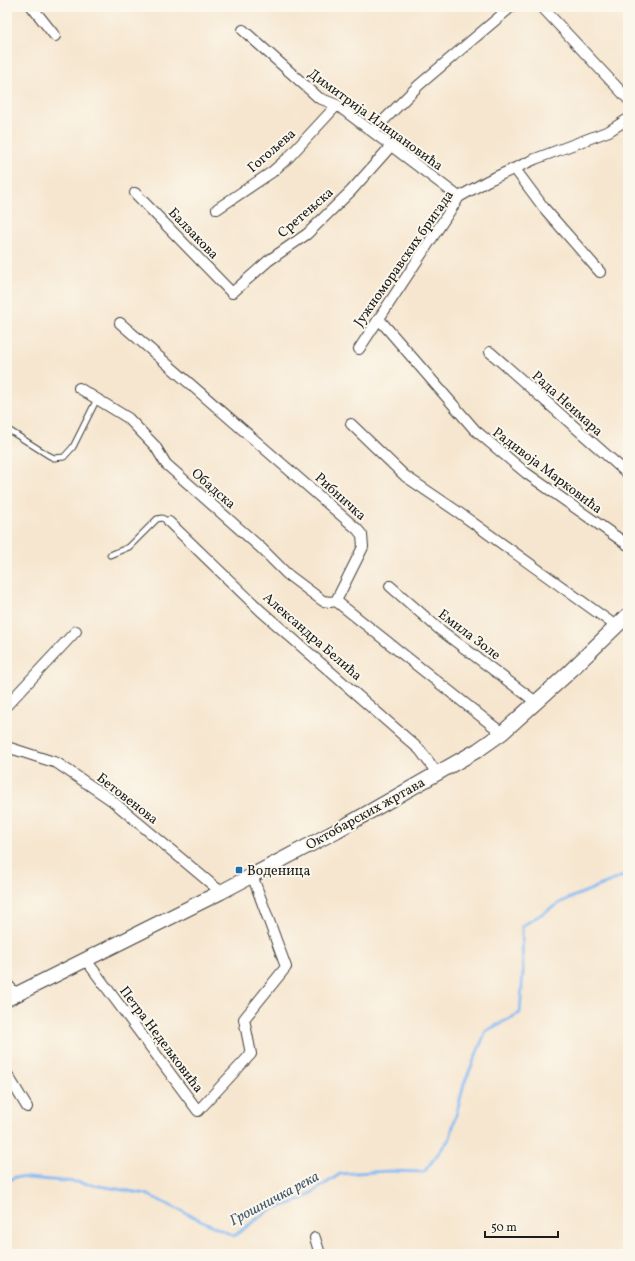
<svg xmlns="http://www.w3.org/2000/svg" width="635" height="1261" font-family="Vollkorn,serif">
  <style>
    .lines { fill: none; stroke-linecap: round; stroke-linejoin: round }
    .stream { stroke: #86baf4; stroke-width: 3 }
    .lane-casing { stroke: #3d3a37; stroke-width: 7 }
    .street-casing { stroke: #3d3a37; stroke-width: 12 }
    .secondary-casing { stroke: #3d3a37; stroke-width: 16 }
    .lane { stroke: #fff; stroke-width: 5 }
    .street { stroke: #fff; stroke-width: 10 }
    .secondary { stroke: #fff; stroke-width: 14 }
    .poi-dot { fill: #1f6fb2; stroke: #fbf7ec; stroke-width: 1.5 }
    .labels { text-anchor: middle; stroke-width: 4; stroke-linejoin: round; paint-order: stroke }
    .street-label { font-size: 14px; fill: #1c1c1c; stroke: #fbf7ec }
    .poi-label { font-size: 14px; fill: #1c1c1c; stroke: #fbf7ec; text-anchor: start }
    .water-label { font-size: 15px; font-style: italic; fill: #465b72; stroke: #fbf7ec }
  </style>
  <rect width="100%" height="100%" fill="#fbf7ec"/>
  <filter id="ink" filterUnits="userSpaceOnUse"><feTurbulence type="fractalNoise" baseFrequency=".025" numOctaves="2"/><feDisplacementMap in="SourceGraphic" scale="8" xChannelSelector="R" yChannelSelector="G"/><feConvolveMatrix kernelMatrix="1 2 1 2 8 2 1 2 1" color-interpolation-filters="sRGB"/></filter>
  <filter id="wash" filterUnits="userSpaceOnUse"><feTurbulence type="fractalNoise" baseFrequency=".012" numOctaves="4" result="noise"/><feDisplacementMap in="SourceGraphic" scale="16" xChannelSelector="R" yChannelSelector="G"/><feGaussianBlur stdDeviation="0.9" result="paint"/><feColorMatrix in="noise" values="0 0 0 0 0 0 0 0 0 0 0 0 0 0 0 0 0 1.4 0 .05"/><feComposite in="paint" operator="in"/></filter>
  <g filter="url(#wash)">
    <rect width="100%" height="100%" fill="#f6e6cf"/>
    <g class="lines">
      <path class="stream" d="M7,1182l8,-5 61,5 70,12 88,42 35,-26 32,-10 39,-26 48,-3 36,1 26,-34 14,-54 22,-53 34,-18 3,-40 -1,-47 41,-25 65,-27"/>
    </g>
  </g>
  <g filter="url(#ink)">
    <g class="lines">
      <defs>
        <path id="lane" d="M7,429l41,26 6,3 10,-1 9,-10 24,-48
          M110,555l19,-8 28,-28 5,-1 7,4"/>
        <path id="street" d="M32,7l23,29
          M542,7l86,92
          M624,7l4,4
          M243,30l76,68 18,7 122,92
          M373,131l46,-46 92,-78
          M515,169l29,39 56,64
          M135,193l97,100 36,-32 39,-27 44,-43 40,-45
          M217,209l55,-37 17,-15 48,-52
          M379,319l96,111 51,43 102,72
          M120,323l237,206 5,6 1,12 -27,54 166,132
          M359,349l100,-152 28,-16 48,-22 74,-28 19,-12
          M490,352l138,122
          M79,388l49,30 27,28 11,18 95,84 26,26 36,27 7,1 6,-1
          M351,424l54,52 53,36 158,114
          M169,522l92,89 159,139 17,23
          M390,586l49,43 97,73
          M7,705l69,-74
          M7,747l50,16 53,36 111,93
          M86,960l112,151 53,-57 -7,-35 42,-52 -34,-92
          M7,984l10,11
          M7,1074l20,33
          M315,1238l5,16"/>
        <path id="secondary" d="M7,999l214,-107 115,-61 142,-81 24,-17 63,-57 63,-61"/>
      </defs>
      <use href="#lane" class="lane-casing"/>
      <use href="#street" class="street-casing"/>
      <use href="#secondary" class="secondary-casing"/>
      <use href="#lane" class="lane"/>
      <use href="#street" class="street"/>
      <use href="#secondary" class="secondary"/>
    </g>
  </g>
  <rect class="poi-dot" x="235" y="866" width="8" height="8" rx="2"/>
  <g class="labels">
    <g class="street-label">
      <text transform="translate(376 119) rotate(36)" y="5">Димитрија Илиџановића</text>
      <text transform="translate(271 150) rotate(-41)" y="5">Гогољева</text>
      <text transform="translate(305 212) rotate(-41)" y="5">Сретењска</text>
      <text transform="translate(194 233) rotate(46)" y="5">Балзакова</text>
      <text transform="translate(403 258) rotate(-55)" y="5">Јужноморавских бригада</text>
      <text transform="translate(568 403) rotate(42)" y="5">Рада Неимара</text>
      <text transform="translate(548 470) rotate(37)" y="5">Радивоја Марковића</text>
      <text transform="translate(214 488) rotate(41)" y="5">Обадска</text>
      <text transform="translate(341 496) rotate(42)" y="5">Рибничка</text>
      <text transform="translate(470 634) rotate(37)" y="5">Емила Золе</text>
      <text transform="translate(313 636) rotate(41)" y="5">Александра Белића</text>
      <text transform="translate(128 798) rotate(38)" y="5">Бетовенова</text>
      <text transform="translate(365 813) rotate(-29)" y="5">Октобарских жртава</text>
      <text transform="translate(162 1039) rotate(53)" y="5">Петра Недељковића</text>
    </g>
    <g class="poi-label">
      <text x="247" y="875">Воденица</text>
    </g>
    <g class="water-label">
      <text transform="translate(274 1198) rotate(-28)" y="5">Грошничка река</text>
    </g>
  </g>
  <rect width="635" height="1261" fill="none" stroke="#fbf7ec" stroke-width="24"/>
  <path d="M485 1231v6h73v-6" fill="none" stroke="#1c1c1c" stroke-width="2"/>
  <text x="491" y="1231" font-size="12" fill="#1c1c1c" stroke="#fbf7ec" stroke-width="3" paint-order="stroke">50 m</text>
</svg>
